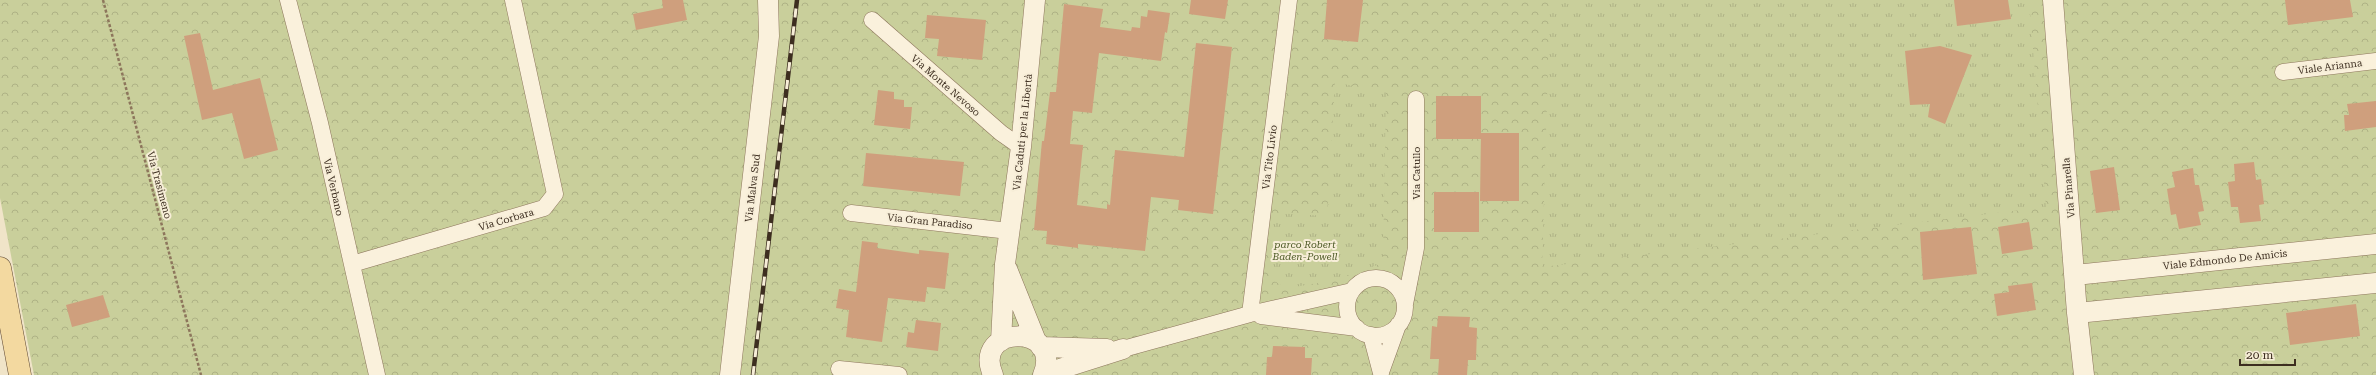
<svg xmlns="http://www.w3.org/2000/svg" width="2376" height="375" font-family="'Roboto Serif',serif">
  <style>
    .forest { fill: url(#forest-crowns) }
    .park { fill: url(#park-tufts) }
    .building { fill: #cf9f7d }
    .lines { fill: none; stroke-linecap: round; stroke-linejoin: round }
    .minor-casing { stroke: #8d765c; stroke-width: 17 }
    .tertiary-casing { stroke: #8d765c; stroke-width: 21 }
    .primary-casing { stroke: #5b4430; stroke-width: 23 }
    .path { stroke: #8d765c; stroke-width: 2.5; stroke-dasharray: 3 2; stroke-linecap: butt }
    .minor { stroke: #faf1dc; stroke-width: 16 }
    .tertiary { stroke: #faf1dc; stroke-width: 20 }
    .primary { stroke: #f3d9a0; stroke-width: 22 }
    .rail-casing { stroke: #3d2e20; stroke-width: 4.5 }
    .rail { stroke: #f7eed8; stroke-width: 3; stroke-dasharray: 9; stroke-linecap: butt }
    .labels { text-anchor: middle; stroke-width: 4; stroke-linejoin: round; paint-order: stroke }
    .street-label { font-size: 10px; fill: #3d2e20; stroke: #f7eed8 }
    .park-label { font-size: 10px; font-style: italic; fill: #4d5a26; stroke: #f7eed8 }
  </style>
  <defs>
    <pattern id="forest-crowns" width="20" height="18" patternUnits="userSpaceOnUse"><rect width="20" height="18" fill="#c9cf9b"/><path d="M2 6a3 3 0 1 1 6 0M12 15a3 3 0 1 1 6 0" fill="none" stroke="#aeb285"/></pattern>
    <pattern id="park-tufts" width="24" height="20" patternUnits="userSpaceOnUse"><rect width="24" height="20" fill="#c9cf9b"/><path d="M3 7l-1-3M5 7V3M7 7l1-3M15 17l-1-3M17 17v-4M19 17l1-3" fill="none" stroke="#aeb285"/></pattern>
  </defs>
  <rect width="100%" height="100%" fill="#f0e4c8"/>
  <path class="forest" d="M0,0h2376v375h-2342l-34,-177z"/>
  <path class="park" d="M1550,0h479l17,207 -504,60z
    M1335,82l51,11 -3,170 -53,18 -42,7 -16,-8 -3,-47 4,-20 54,3z"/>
  <path class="building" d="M662,0h21l4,20 -51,10 -3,-16 30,-6z
    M1191,0h37l-3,19 -36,-5z
    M1327,0h36l-5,42 -34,-3z
    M1954,0h54l3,19 -54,7z
    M2285,0h65l3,17 -65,8z
    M1064,4l39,5 -3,18 31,4 1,-4 8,1 1,-12 6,1 1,-7 22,3 -3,20 -2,-1 -4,29 -62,-8 -7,60 -19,-2 -3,33 13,1 -6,60 30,4v-5l3,1 5,-55 69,7 12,-114 36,4 -19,167 -35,-4 1,-10 -28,-3 -6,54 -67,-7v4l-32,-4 1,-13 -13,-1 8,-89h2l6,-49h6z
    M927,15l59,5 -4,40 -45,-4 2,-17 -14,-1z
    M200,33l13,57 47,-12 18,72 -34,9 -12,-46 -30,7 -18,-84z
    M1940,46l32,9 -27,69 -17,-7 2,-13 -20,1 -5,-54z
    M878,90l16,2v7l10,1v7h8l-2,22 -36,-4z
    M1436,96h45v43h-45z
    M2376,101v26l-31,4 -1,-16h5l-2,-11z
    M1481,133h38v68h-39z
    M866,153l98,9 -4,34 -97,-10z
    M2254,162l2,18 5,-1 3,25 -5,1 2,16 -21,2 -2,-16h-7l-3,-25 7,-1 -1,-17z
    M2114,167l6,43 -24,3 -6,-42z
    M2193,168l2,17h4l5,26 -6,1 3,13 -22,4 -3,-15 -5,1 -4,-26 8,-2 -3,-15z
    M1434,192h45v40h-45z
    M2029,222l4,27 -31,5 -4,-27z
    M1971,227l6,47 -54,6 -3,-48z
    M862,241l16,2 -1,5 42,6v-4l30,3 -4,36 -18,-2 -2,15 -37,-4 -6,44 -36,-5 3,-27 -13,-2 3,-19 17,3z
    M2032,283l4,27 -39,6 -3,-22 15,-2 -1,-6z
    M103,295l7,22 -38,10 -6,-22z
    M2356,304l4,32 -70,9 -4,-32z
    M1438,316l32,1 -1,10 8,1 -1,32h-8l-1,15h-29l1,-16h-9l2,-33 5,1z
    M916,320l25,3 -3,28 -32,-4 2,-15 6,1z
    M1273,346l32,1v11h7l-1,17h-45l1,-18h5z"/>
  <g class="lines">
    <defs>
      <path id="minor" d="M288,0l32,123 57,252
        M872,20l129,113 20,14
        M2283,72l93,-11
        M851,213l158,18
        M352,264l192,-56 11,-14 -42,-194
        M1347 307a29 29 0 1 1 58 0a29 29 0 1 1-58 0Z
        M1405,304l11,-56v-149
        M1250,314l39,-314
        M1261,316l96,12
        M1371,335l10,38
        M1123,349l127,-35 102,-23
        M839,369l60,6
        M1381,372l17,-47"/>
      <path id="tertiary" d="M2053,0l24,313 7,62
        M1007,269l29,72
        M2075,275l301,-31
        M2077,313l299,-30
        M1001,341l4,-77 16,-117 14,-147
        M1041,347l66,2
        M1044,374l79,-25
        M730,375l39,-339 -1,-36
        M993,375c-22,-51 71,-52 50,0"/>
      <path id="primary" d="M0,268l20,107"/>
    </defs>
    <use href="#minor" class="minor-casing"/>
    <use href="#tertiary" class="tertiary-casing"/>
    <use href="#primary" class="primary-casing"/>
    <path class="path" d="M103,0l98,375"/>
    <use href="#minor" class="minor"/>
    <use href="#tertiary" class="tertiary"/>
    <use href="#primary" class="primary"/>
    <defs>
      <path id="rail" d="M753,375l44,-375"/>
    </defs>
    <use href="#rail" class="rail-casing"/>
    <use href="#rail" class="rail"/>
  </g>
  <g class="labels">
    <g class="street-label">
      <text transform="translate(2330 66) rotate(-7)" y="4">Viale Arianna</text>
      <text transform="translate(946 85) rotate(41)" y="4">Via Monte Nevoso</text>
      <text transform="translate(1022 132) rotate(-84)" y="4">Via Caduti per la Libertà</text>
      <text transform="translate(1269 157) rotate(-83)" y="4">Via Tito Livio</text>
      <text transform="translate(1416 173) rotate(-90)" y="4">Via Catullo</text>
      <text transform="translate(160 185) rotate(75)" y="4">Via Trasimeno</text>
      <text transform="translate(334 187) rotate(77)" y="4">Via Verbano</text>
      <text transform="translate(752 188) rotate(-83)" y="4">Via Malva Sud</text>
      <text transform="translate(2068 188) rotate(-95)" y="4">Via Pinarella</text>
      <text transform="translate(506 219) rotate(-16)" y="4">Via Corbara</text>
      <text transform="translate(930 221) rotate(6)" y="4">Via Gran Paradiso</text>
      <text transform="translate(2225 259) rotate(-6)" y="4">Viale Edmondo De Amicis</text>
    </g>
    <g class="park-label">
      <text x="1305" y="248">parco Robert<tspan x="1305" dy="12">Baden-Powell</tspan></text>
    </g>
  </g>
  <path d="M2240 359v6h55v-6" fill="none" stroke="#3d2e20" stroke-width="2"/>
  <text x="2246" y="359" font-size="12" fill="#3d2e20" stroke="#f7eed8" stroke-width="3" paint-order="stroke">20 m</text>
</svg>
